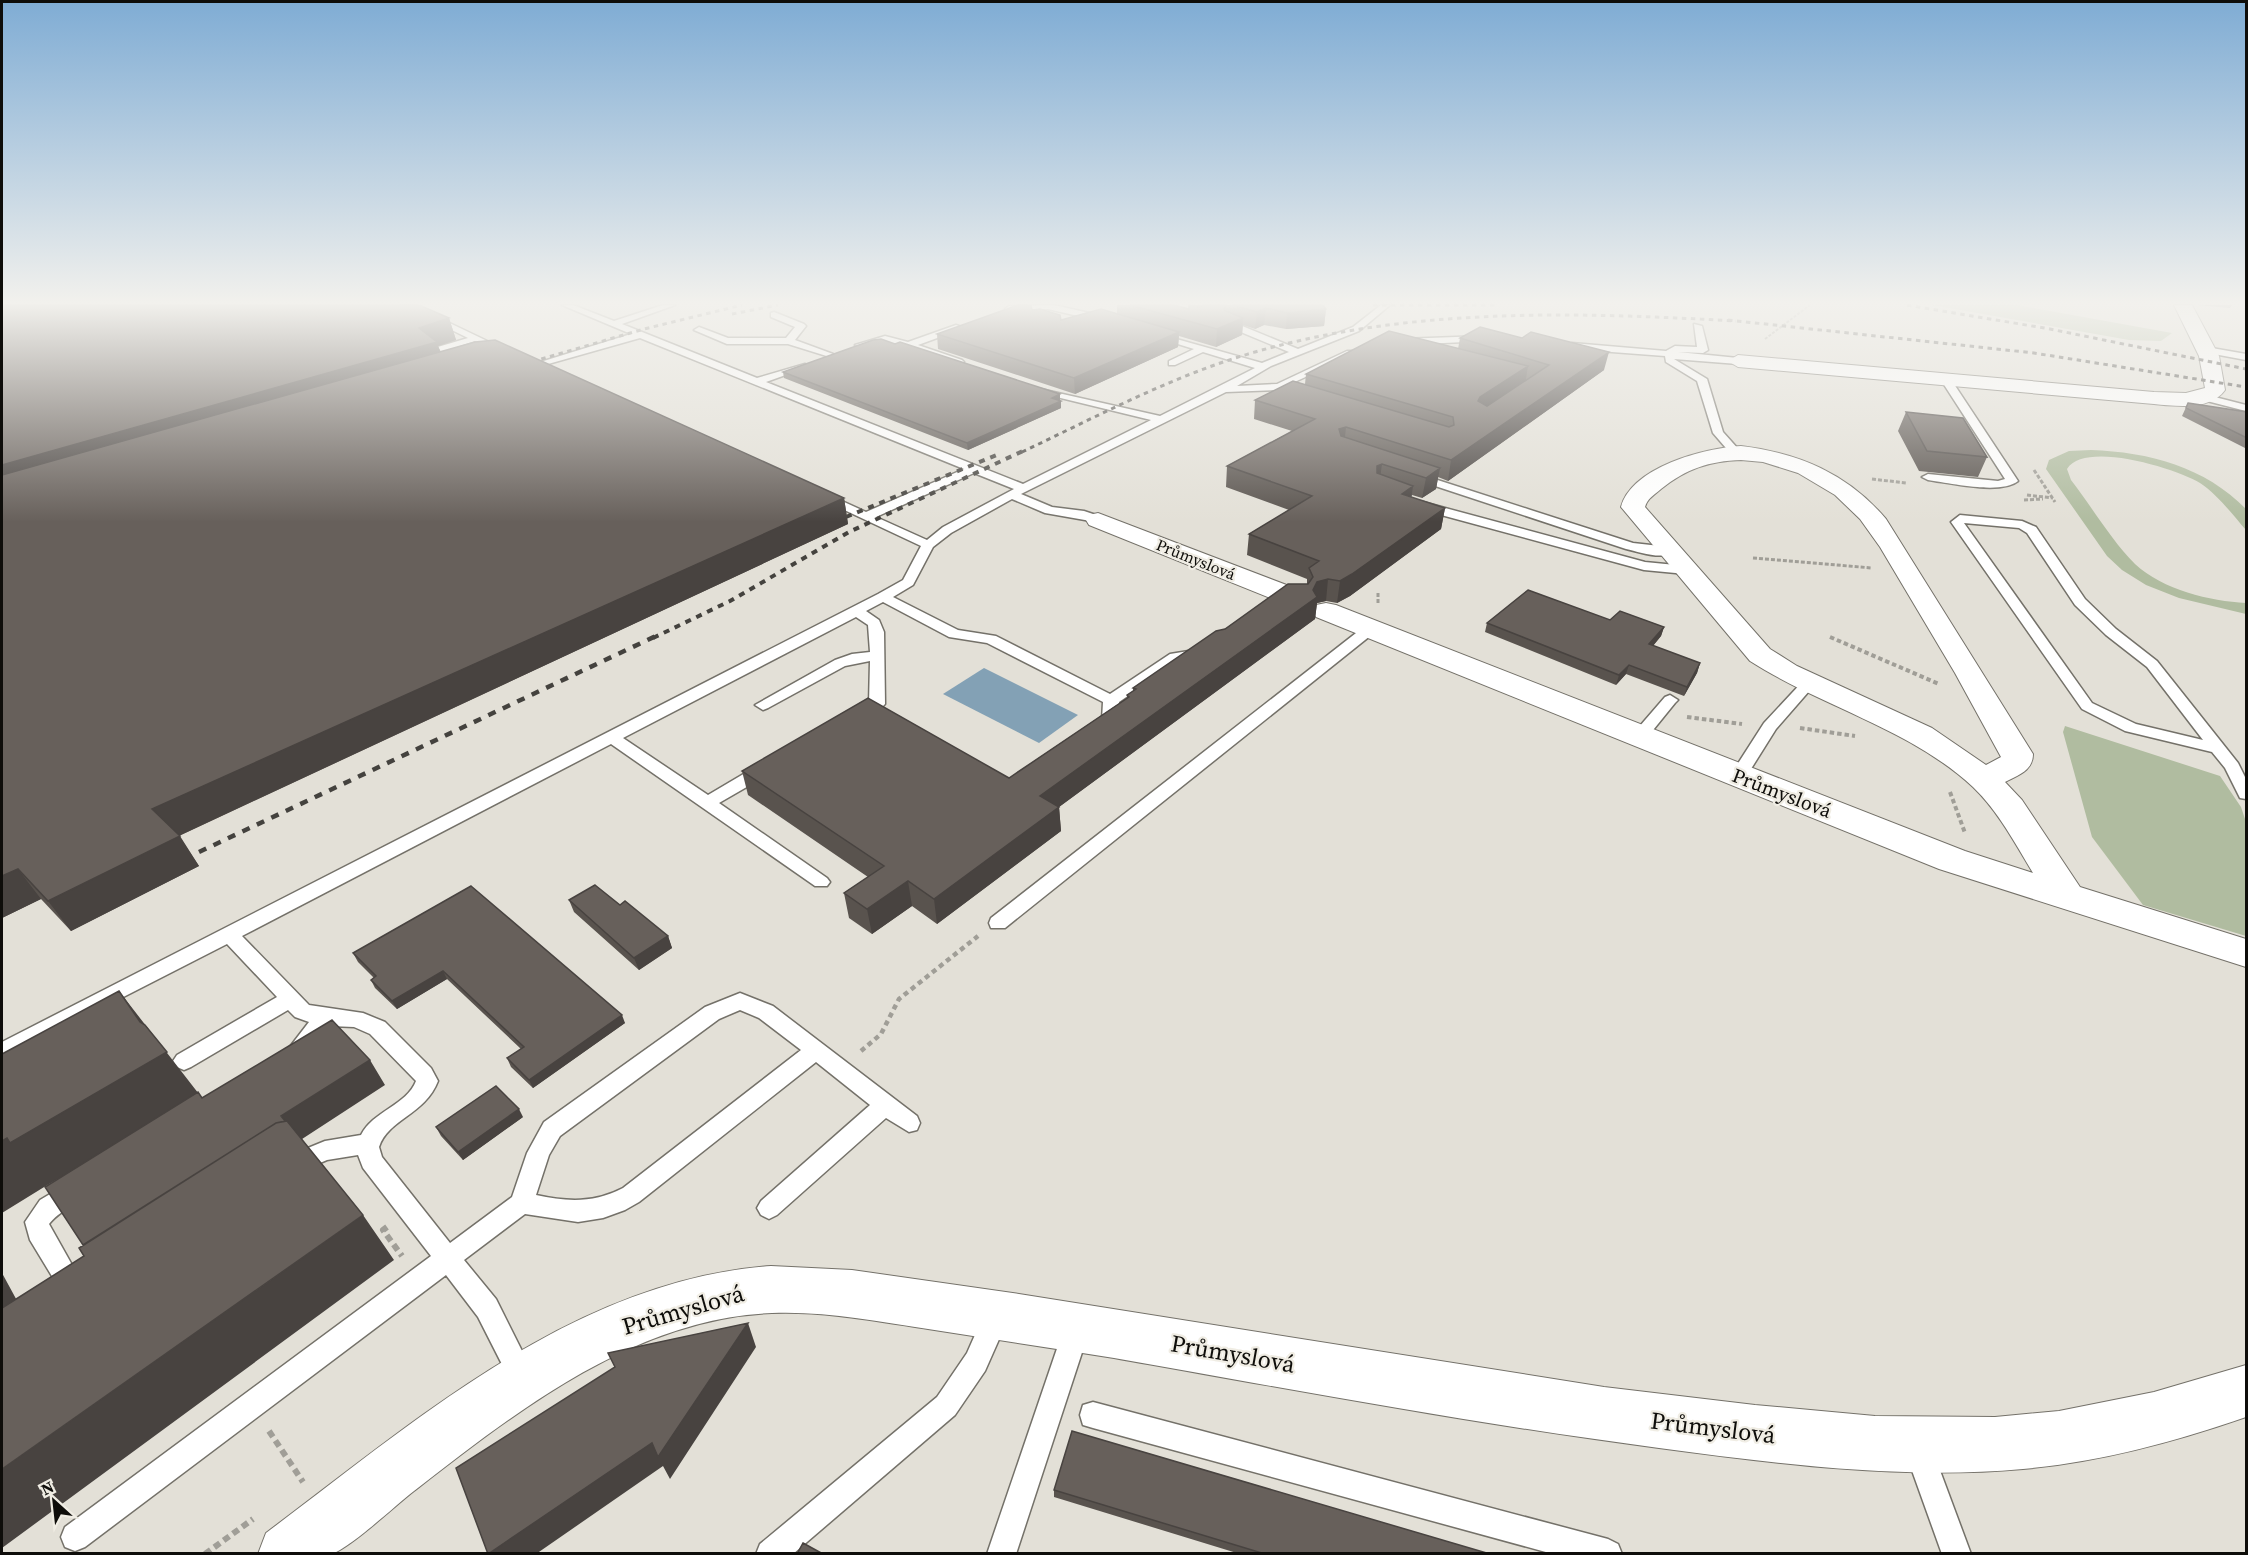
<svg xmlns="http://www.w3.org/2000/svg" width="2248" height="1555" font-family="'Source Serif 4',serif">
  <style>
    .green { fill: #b0bca0 }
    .water { fill: #83a1b5 }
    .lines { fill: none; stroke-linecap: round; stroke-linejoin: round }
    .lane-casing { stroke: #747169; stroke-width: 3 }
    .street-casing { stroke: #747169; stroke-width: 2 }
    .path-far4 { stroke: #a09e97; stroke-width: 2; stroke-dasharray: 3 1.5; stroke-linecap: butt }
    .path-far3 { stroke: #a09e97; stroke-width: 3; stroke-dasharray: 4 2; stroke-linecap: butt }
    .path-far2 { stroke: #a09e97; stroke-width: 4; stroke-dasharray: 4.5 3; stroke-linecap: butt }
    .path-far1 { stroke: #a09e97; stroke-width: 4.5; stroke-dasharray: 5 4; stroke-linecap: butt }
    .path { stroke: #a09e97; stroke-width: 6; stroke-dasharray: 7 4.5; stroke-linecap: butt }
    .lane { fill: #fff; fill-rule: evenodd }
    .street { fill: #fff; fill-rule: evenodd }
    .rail-far2 { stroke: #44423e; stroke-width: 3; stroke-dasharray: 4.5 4.5; stroke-linecap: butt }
    .rail-far1 { stroke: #44423e; stroke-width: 4; stroke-dasharray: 6 6; stroke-linecap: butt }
    .rail { stroke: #44423e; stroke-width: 4.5; stroke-dasharray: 8 8; stroke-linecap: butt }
    .wall { fill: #59534e }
    .shaded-wall { fill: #484340 }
    .building { fill: #67605b; stroke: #484340; stroke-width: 1.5 }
    .labels { text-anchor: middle; stroke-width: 4.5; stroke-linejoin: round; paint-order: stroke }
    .far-street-label { font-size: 16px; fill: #0e0d0a; stroke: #f0ede4 }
    .street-label { font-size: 20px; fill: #0e0d0a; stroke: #f0ede4 }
    .near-street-label { font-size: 24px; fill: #0e0d0a; stroke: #f0ede4 }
  </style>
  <rect width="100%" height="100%" fill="#e3e0d7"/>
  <path class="green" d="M1932,305h85l155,28 -11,8 -32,-1z
    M2091,450c58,2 114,17 155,59v21c-14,-16 -28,-35 -46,-47 -23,-14 -115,-43 -133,-14l4,11c21,27 40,60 64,84 28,26 75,37 111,39v11l-67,-16 -33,-13 -24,-15 -15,-14 -61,-87 3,-9 20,-9z
    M2065,726l155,50 21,31 5,15v114l-103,-31 -51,-68 -29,-105z"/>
  <path class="water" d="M984,668l94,47 -39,28 -96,-49z"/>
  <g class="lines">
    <defs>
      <path id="lane" d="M401,305h11l94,45 -8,2 -23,-11 -34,11 8,7 -8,2 -10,-8v-4l37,-11z
        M562,305h11l41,16 49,-16h12l-53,19 135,54 48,-14v4l-39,14 257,102 128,-64 -115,-28v-4l124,28 95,-48 -52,-16 -28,13h-6v-4l25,-12 -39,-12v-4l107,30 27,-11 -65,-27v-4h6l68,28 55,-22 28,-22h9l-31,26 -88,35 -34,20 40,-2 70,-33h6v4l-67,31 17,8v4h-8l-17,-8 -52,2 -205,102 31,13 32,4 18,6v6l-57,-10 -33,-14 -61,34 -18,14 -20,38 -20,12 65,33 38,6 114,58 60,-40 37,-6 2,3 -2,3 -27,6 -61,42 -1,20 -16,11 -8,-5 8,-8 1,-18 -116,-59 -38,-6 -66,-35 -17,9 13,9 5,12 1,72 -3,3 -5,2 -8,-5 1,-43 -25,5 -77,42 -5,2 -8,-5 80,-45 17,-6 18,-2 -2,-27 -12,-8 -233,121 85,57 49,-29h12l2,4 -2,4 -50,29 108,75 3,4 -3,4h-12l-204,-142 -369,192 67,69 54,8 22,9 46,46 7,13c-13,34 -50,38 -59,66l3,10 68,86 62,-46 15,-44 17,-31 161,-115 35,-14 33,13 144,110 3,7 -3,7 -8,2 -23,-14 -109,97 -8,4 -8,-4 -4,-7 4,-7 109,-96 -54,-43 -177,140 -14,8 -22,8 -25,4 -53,-8 -61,46 32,39 39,78 -4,9 -9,4 -9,-4 -35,-69 -32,-42 -361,272 -10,4 -10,-4 -4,-10 4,-10 366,-271 -68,-88 -5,-13 -31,5 -33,14 -8,-3 -3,-7 3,-7 39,-16 36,-6c12,-24 46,-30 55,-54l-46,-47 -16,-7 -24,-1c-10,12 -21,34 -38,28l-3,-6 20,-26 -14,-5 -7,-7 -97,57 -7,3 -7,-3 -4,-6 4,-6 100,-58 -50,-53 -225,115v-17l876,-448 25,-14 18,-34 -100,-47 10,-3 35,16 98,-43 -324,-131 -106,30v-4l97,-30zM974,473l40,16 -71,38 -16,13 -51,-23zM740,1010l19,8 42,32 -178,138c-29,15 -55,14 -87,7l13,-40 11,-19 159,-117z
        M1054,305l53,12 2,2 -5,3 -56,-13 -39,3 -4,-3 4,-3z
        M774,312l30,12 2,2 -11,14 38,14v4l-45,-14h-61l-33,-14 5,-3 29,11h58l9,-11 -24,-10v-4z
        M1694,324l8,2 6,24 -5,3 -25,-1 60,6 5,3 -5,3 -64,-5 33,20 16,53 17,19v4h-8l-19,-22 -16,-52 -31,-19 -1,-6 -93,-7 -5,-3 5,-3 94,8 9,-5 22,1z
        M956,325l3,1v4l-41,15 44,15 2,2 -5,3 -74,-23 -25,6 -5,-3 30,-9 23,6z
        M1483,336l5,3 -2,2 -85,4 -5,-3 5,-3z
        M2206,347l40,7v6l-43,-8v-4z
        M1946,377l4,1 68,103c-17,14 -68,2 -90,-1l-6,-3 6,-3 70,7 7,-2 -64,-99z
        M2203,394l43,11v6l-47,-12 -1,-2z
        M1414,475h8l211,68 36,4 6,4c-11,10 -36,1 -49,-2l-212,-70z
        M1423,502l222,60 41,4 7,4 -7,4 -42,-4 -225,-61 -2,-3z
        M1960,515l62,6 14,6 49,72 31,30 41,32 81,102 8,16v20l-6,-1 -15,-30 -13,-16 -87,-21 -43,-22 -131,-187zM1964,523l55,5 8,5 48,72 31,30 41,32 56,73 -67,-16 -44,-21z
        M1370,625l5,1v6l-370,296h-14l-2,-5 2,-5 374,-292z
        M1810,678l7,4 -41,47 -32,51h-12l-2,-4 34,-53 41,-44z
        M1670,695l8,5 -3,3 -30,37h-12l-2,-3 2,-3 32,-37z
        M72,1181l8,3 4,7c-7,14 -25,20 -35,33l36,64 -3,8 -9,4 -9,-4 -34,-56 -5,-18 15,-22z
        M995,1307l9,3 4,9 -23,52 -30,44 -162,139h-37l4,-10 177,-147 30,-44 19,-43z
        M1076,1319l9,3 4,9 -73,223h-29l76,-223 4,-9z
        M1093,1402l515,137 10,5 4,10h-69l-460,-126 -10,-3 -3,-10 3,-10z
        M1919,1437l10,4 42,113h-29l-37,-103 4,-10z"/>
      <path id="street" d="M2174,305h18l27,51 6,34c-15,21 -49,16 -71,14l-416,-37 -10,-6 10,-6 416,37 32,1 19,-5 -6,-32z
        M1741,446c58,7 107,28 145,73l147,235c0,17 -15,21 -28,28l17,18 58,87 166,52v28l-307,-98 -623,-252 -4,-6 4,-6 10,-2 10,2 629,246 68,22c-18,-30 -35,-62 -60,-86 -62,-58 -153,-81 -223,-126l-129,-154c11,-40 83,-59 120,-61zM1741,460l22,2 35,11 37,22 25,24 20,28 75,126 46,84 -15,8 -54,-37 -135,-62 -27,-17 -125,-142c2,-8 9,-12 16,-18 25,-20 48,-28 80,-29z
        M1098,513l207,79 4,6 -4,6 -10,2 -10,-2 -196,-79 -3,-5 3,-5z
        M771,1266l81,4 167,24 585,93 151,18 120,11 120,1 64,-6 95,-19 92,-27v52c-72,25 -146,45 -223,52 -121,11 -244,-5 -364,-21 -183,-24 -364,-58 -545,-90 -62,-10 -124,-19 -186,-29 -52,-8 -103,-18 -156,-16 -137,5 -255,98 -358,178 -17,13 -66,59 -83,63 -20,1 -52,0 -73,0l8,-21c151,-113 309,-253 505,-267z"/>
    </defs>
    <use href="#lane" class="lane-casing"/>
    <use href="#street" class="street-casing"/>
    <path class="path-far4" d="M1765,339l45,-34"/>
    <path class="path-far3" d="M2034,470l21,32
      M1872,479l34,4
      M2027,495l26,3
      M2024,500l19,-1
      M1753,558l119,10
      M1378,593v11"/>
    <path class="path-far2" d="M1830,637l109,47
      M1687,717l55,7
      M1800,728l55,8
      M1950,792l15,41"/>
    <path class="path-far1" d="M861,1051l20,-17 18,-35 79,-63"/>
    <path class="path" d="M387,1227l-4,3 19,26
      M269,1431l34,51
      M205,1554l48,-35"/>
    <use href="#lane" class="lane"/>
    <use href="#street" class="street"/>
    <path class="rail-far2" d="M1373,305h123
      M1907,305l143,24 196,40
      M732,314l46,-9
      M1728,320l306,33 212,34
      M524,364l120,-35 98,-24
      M1022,452c76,-36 152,-77 233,-100 157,-45 320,-40 481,-31"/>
    <path class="rail-far1" d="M846,517l153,-63
      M653,638l77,-37 119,-69 176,-82"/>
    <path class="rail" d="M199,852l457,-216"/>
  </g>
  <path class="wall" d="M2,305l447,13 7,22 -18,6 3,6 403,146 4,26 -669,312 20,30 -128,65 -30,-32 -39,19z
    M1117,305h57l15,4 1,-4h133l3,4 -2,17 -38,3 -22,-4 -9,4 -12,-4 -1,10 -26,12 -37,-11 -1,11 -103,47 -137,-45 -1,-15 95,-24 29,10 56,-6z
    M2197,305h35l-2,3z
    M1460,338l144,32 -156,111 -10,-4 -2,12 -14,9 -10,-3 -1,2 34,11 -4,21 -91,67 -13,7 -11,-2 -9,2 -2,16 -256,188 2,24 -124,93 -25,-18 -40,28 -23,-16 -5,-25 24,-16 -120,-82 -6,-24 267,7 118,-80v-3l6,-4v-3l92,-59 82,-45v-5l-60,-24 2,-21 40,-24 -63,-23 1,-21 65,-35 -38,-12 1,-19 50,-16 1,-10 152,-25z
    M783,372l278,36 -93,42 -184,-72z
    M2188,403l59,9v37l-65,-33z
    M1906,412l81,45 -9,20 -59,-6 -21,-40z
    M1610,620l54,7 -3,9 -8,10 47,17 -3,10 -13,23 -58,-22 -10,11 -131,-53 2,-9z
    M471,886l154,137 -92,65 -22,-21 -4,-9 14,-9 -74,-70 -50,30 -22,-21 -4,-8 3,-2 -16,-16 -5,-9z
    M569,900l51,5 48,31 4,12 -33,22 -65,-58z
    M523,1117l-60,43 -22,-24 -5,-9z
    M1054,1490l436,64h-250l-186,-57z"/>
  <path class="shaded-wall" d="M1266,308l-2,17 -9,4 2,-17z
    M1326,309l-2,17 -38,3 1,-16z
    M449,318l7,22 -18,6 7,18 -443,130v-29z
    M1243,318l-1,17 -26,12 1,-18 7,-10z
    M1179,332l-1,15 -103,47 -1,-16z
    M1609,352l-5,18 -156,111 3,-21z
    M1528,366l-3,19 -48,31 1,-15 2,-4z
    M1060,394v7l-8,-3z
    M1061,401v7l-93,42 -1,-7z
    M1346,427l-2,20 -7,2 2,-20z
    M1382,464l-3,21 -5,2 3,-21z
    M1440,468l-4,21 -14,9 4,-20z
    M1413,486l-3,21 -8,-13z
    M844,498l4,26 -676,315 -20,-30z
    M1445,508l-4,21 -91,67 -13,7 3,-22z
    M1328,579l-2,22 -9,2 -2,16 -256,188 2,24 -124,93 -3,-25 106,-103 273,-206 4,-8z
    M1664,627l-3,9 -15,18 3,-10z
    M1700,663l-3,10 -13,23 3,-9z
    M1629,665l-3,9 -10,11 3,-10z
    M180,836l19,30 -128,65 -23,-30z
    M18,869l23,30 -39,19v-42z
    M908,881l4,25 -40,28 -5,-25z
    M668,936l4,12 -33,22 -5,-12z
    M443,971l4,8 -50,30 -5,-8z
    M119,991l83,107 -153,86 -47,29v-72l138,-119z
    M622,1015l3,8 -92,65 -4,-8z
    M370,1060l15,25 -86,56 -18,-25z
    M519,1109l4,8 -60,43 -5,-8z
    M363,1215l31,45 -392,288v-79z
    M2,1273l44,81 -44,-40z
    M748,1323l8,24 -86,132 -7,-13 -127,88h-47z"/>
  <path class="building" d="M2,305h417l30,13 -30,10 18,14 -435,123z
    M1018,305h8l5,1 1,4 8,-1 20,6 1,5 40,-11 78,23 -105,46 -137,-44z
    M1130,305h44l15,4v-4l10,2 5,-2h21l-1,5 19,8 -26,11z
    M1233,305h90l3,4 -39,4 -21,-5 -9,4z
    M1480,327l42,11 9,-6 78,20 -158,108 -105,-33 -7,2 2,7 99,32 -14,10 -44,-14 -5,2v7l36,13 -11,8 43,14 -93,66 -12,7 -12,-2 -11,3 -4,8 4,7 -277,199 19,11 -125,92 -26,-18 -41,28 -23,-16 40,-27 -142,-95 126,-73 141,80 120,-81 -2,-2 9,-6 -3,-1 83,-57 9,-2 63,-45h20l5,-7 -4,-9 10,-7 -70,-27 63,-38 -85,-30 88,-47 -60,-19 38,-19 156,46 5,-2 -1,-8 -147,-43 83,-43 139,35 -48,31 -2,4 9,5 62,-41 -89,-27z
    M881,339l14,5 5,-2 160,52 -8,4 9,3 -94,42 -184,-71 90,-32z
    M495,340l349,158 -692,311 28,27 -132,65 -30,-32 -16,7v-401l473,-133z
    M2188,403l59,9v26l-61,-30z
    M1906,412l57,6 24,39 -60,-6z
    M1528,590l82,30 10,-9 44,16 -15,17 51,19 -13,24 -58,-22 -10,10 -132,-52z
    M595,885l25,20 5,-4 43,35 -34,22 -65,-58z
    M471,886l151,129 -93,65 -22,-22 17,-11 -81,-76 -51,30 -21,-21 5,-4 -23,-23z
    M119,991l21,31 5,3 22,27 -157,91 -3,-5 -5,3v-87z
    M332,1020l38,40 -89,56 4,5 -9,2 -193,122 -38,-58 153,-95 4,6z
    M496,1086l23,23 -61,43 -22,-25z
    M287,1121l76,94 -361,254v-161l82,-52 -5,-8 197,-125z
    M748,1323l-90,134 -6,-14 -164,111 -32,-86 159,-101 -7,-14z
    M1072,1431l418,123h-225l-211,-64z
    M803,1543l20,11h-26z"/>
  <linearGradient id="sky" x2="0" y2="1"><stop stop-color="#7facd4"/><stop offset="0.58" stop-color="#f2f1ed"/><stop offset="1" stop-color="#f2f1ed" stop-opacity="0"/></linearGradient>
  <rect width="2248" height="522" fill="url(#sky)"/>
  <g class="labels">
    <g class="far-street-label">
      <text transform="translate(1196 559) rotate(22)" y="6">Průmyslová</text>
    </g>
    <g class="street-label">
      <text transform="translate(1782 793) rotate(21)" y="7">Průmyslová</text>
    </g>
    <g class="near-street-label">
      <text transform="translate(683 1310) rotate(-16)" y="8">Průmyslová</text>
      <text transform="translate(1233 1354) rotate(10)" y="8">Průmyslová</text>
      <text transform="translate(1713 1428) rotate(7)" y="8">Průmyslová</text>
    </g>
  </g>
  <rect width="2248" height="1555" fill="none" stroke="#0e0d0a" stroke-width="6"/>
  <g transform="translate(54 1501) rotate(333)" stroke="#f0ede4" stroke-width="4.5" paint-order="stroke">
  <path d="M0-4.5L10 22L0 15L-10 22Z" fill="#0e0d0a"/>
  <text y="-9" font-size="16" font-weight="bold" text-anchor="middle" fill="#0e0d0a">N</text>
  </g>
</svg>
